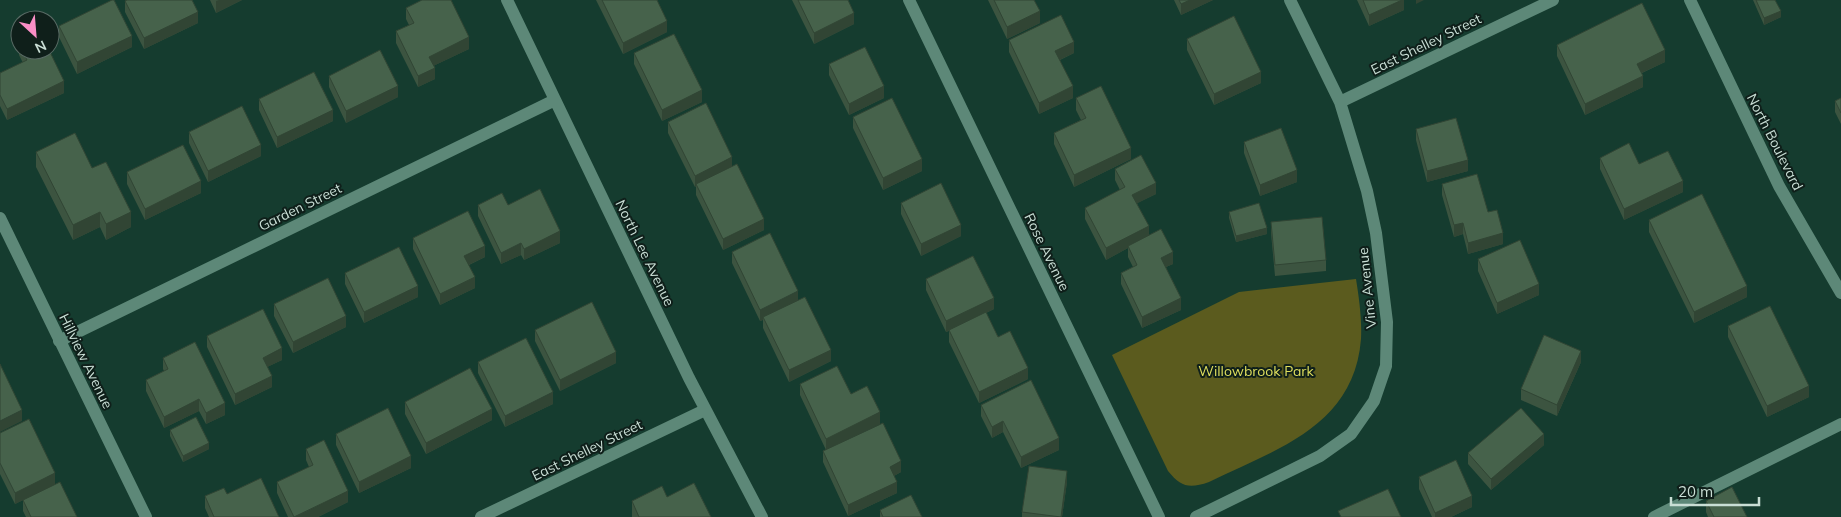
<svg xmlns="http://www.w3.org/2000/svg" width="1841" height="517" font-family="Mulish,sans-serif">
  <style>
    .green { fill: #5b5b1e }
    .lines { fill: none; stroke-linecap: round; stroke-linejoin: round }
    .minor { stroke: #5d8878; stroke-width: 12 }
    .wall { fill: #3c5440 }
    .shaded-wall { fill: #314534 }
    .building { fill: #46624b; stroke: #314534 }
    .labels { text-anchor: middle; stroke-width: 4; stroke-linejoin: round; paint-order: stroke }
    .street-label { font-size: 14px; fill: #c9ded5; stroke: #0f1f1a }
    .park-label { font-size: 14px; fill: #dfdf5e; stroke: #0f1f1a }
  </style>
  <rect width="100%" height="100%" fill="#153c2f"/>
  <path class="green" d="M1356,279c3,19 6,40 5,60 -7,88 -85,110 -152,143 -20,7 -28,5 -41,-11l-56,-116 127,-63z"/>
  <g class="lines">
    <path class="minor" d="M507,0l182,378 73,139
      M909,0l250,517
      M1690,0l89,186 62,107
      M1340,102l213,-102
      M0,218l146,299
      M59,341l496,-241
      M481,517l224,-107
      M1196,517l124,-61 31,-22 23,-33 12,-35 1,-44 -11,-89 -9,-42 -27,-89 -50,-102
      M1654,517l187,-93"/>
  </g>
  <path class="wall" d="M210,0h32l-26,13z
    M596,0h61l10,32 -44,22z
    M792,0h56l6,24 -40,20z
    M988,0h46l6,23 -33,16z
    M1174,0h39l-32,15z
    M1357,0h47v10l-35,16z
    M1753,0h22l6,17 -17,8z
    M125,1l73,22 -54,26 -19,-37z
    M406,8l63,41 -36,17 2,13 -17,8 -22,-44v-12l13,-6 -3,-6z
    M59,26l73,21 -55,27 -18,-37z
    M1187,39l74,44 -47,22 -27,-55z
    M1009,40l65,13 -14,7 13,38 -34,16 -30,-62z
    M20,43v7h29l15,43 -57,27 -7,-14v-33l23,-10 -4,-8v-11z
    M1557,45l108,17 -23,11 1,14 -58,28 -28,-59z
    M634,53l68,49 -40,19 -28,-57z
    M829,64l55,34 -35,17 -20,-40z
    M329,76l69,21 -52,26 -17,-36z
    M1076,98l55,61 -57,28 -20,-43v-11l27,-13 -5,-10z
    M1841,98v26l-6,-12v-11z
    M259,99l74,22 -56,27 -18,-38z
    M853,117l69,54 -39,19 -30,-62z
    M668,122l64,44 32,64 -41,20 -27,-55v-9l-1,1 -27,-54z
    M1416,129l52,42 -41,11 -11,-42z
    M189,132l72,24 -53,26 -19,-39z
    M1244,142l53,40 -37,14 -16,-43z
    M36,152l56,16 39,59 -25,13 -6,-13 -27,13 -37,-73z
    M1600,158l39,6 44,28 -59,28 -24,-51z
    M1115,169l41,25 -19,9 12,32 24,29 -7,3 15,43 -39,18 -21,-44v-11l12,-6 -5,-10v-9l-22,12 -21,-41v-11l35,-18 -5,-10z
    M127,172l74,21 -56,27 -18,-36z
    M1442,184l46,28 15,32 -35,10 -5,-20 -9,3 -12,-42z
    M901,203l60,33 -40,20 -20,-42z
    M478,205l82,38 -36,17 -3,-5 -20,9 -23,-48z
    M1229,212l38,22 -31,8 -7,-24z
    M1649,220l98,77 -53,26 -45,-91z
    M1271,222l55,38v11l-51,5 -4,-43z
    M413,238l72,19 -16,8 6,23 -35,17 -27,-56z
    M732,252l66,48 33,61 -42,21 -26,-54v-8l-3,1 -28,-58z
    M1478,259l61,36 -42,19 -19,-43z
    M345,273l73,24 -54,26 -19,-39z
    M926,279l68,30 -8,4 12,24 30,42 -49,24 -30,-61v-11l-3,1 -20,-42z
    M274,304l72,23 -53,26 -19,-37z
    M1728,326l81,71 -42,20 -39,-80z
    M535,330l81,33 -56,28 -25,-50z
    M207,336l75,24 -15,7 5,20 -37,18 -28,-58z
    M163,358l62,57 -19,9 -7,-13 -35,17 -18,-37v-11l18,-9 -1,-2z
    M478,362l75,42 -48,23 -27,-54z
    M1581,362l-24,54 -36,-16v-11z
    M800,384l51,10 29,30 -36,17 57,31 -7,4 3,17 -49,23 -25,-54v-11l3,-1 -26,-55z
    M405,402l87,18 -66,34 -21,-40z
    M981,405l78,45 -38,18 -18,-36 -11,6 -11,-22z
    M170,430l39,19 -26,13 -13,-26z
    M0,433l55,51 22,33h-51l-3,-6v-11l-8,4 -15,-30z
    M336,434l75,34 -52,25 -23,-48z
    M1544,445l-53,45 -23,-26v-11z
    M306,449l42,53 -30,15h-30l-11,-24v-11l32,-15 -3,-7z
    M1419,477l53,30 -21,10h-19l-13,-28z
    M1067,482l-5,35h-40v-5z
    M227,494l52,23h-70l-4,-9v-12z
    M632,501l79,16h-79z
    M1706,501l41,16h-39l-2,-5z
    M880,510l42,7h-42z"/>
  <path class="shaded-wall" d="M219,0h23l-26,13v-12z
    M1190,0h23l-32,15v-11z
    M1402,0h2v10l-35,16v-11z
    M1416,0h8l-8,4z
    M1040,11v12l-33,16v-12z
    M1781,11v6l-17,8v-7z
    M198,12v11l-54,26v-11z
    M854,13v11l-40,20v-11z
    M667,21v11l-44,22v-11z
    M132,36v11l-55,27v-12z
    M469,37v12l-40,19v-11z
    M1074,42v11l-19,9v-11z
    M1665,50v12l-28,13v-11z
    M435,68v11l-17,8v-11z
    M1261,72v11l-47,22v-11z
    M1643,76v11l-58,28v-11z
    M64,81v12l-57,27v-11z
    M398,86v11l-52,26v-12z
    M884,86v12l-35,17v-11z
    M1073,86v12l-34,16v-11z
    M702,90v12l-40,19v-11z
    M333,110v11l-56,27v-11z
    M261,145v11l-53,26v-11z
    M1131,148v11l-57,28v-12z
    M732,157v11l-36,16v2l-1,1v-11z
    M922,159v12l-39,19v-12z
    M1468,160v11l-41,11v-11z
    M1297,170v12l-37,14v-11z
    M201,181v12l-56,27v-11z
    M1683,181v11l-59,28v-11z
    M1156,183v11l-24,12v-11z
    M100,212v15l-27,13v-15z
    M131,212v15l-25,13v-16z
    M764,219v11l-41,20v-11z
    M1463,223v11l-9,3v-12z
    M961,225v11l-40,20v-12z
    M1149,226v11l-21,9v2l-22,12v-12z
    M1267,228v6l-31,8v-6z
    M560,231v12l-36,17v-11z
    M1503,233v11l-35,10v-11z
    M521,243v12l-20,9v-11z
    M485,246v11l-21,10v-11z
    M1173,252v12l-12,5v-11z
    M475,277v11l-35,17v-11z
    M1539,284v11l-42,19v-11z
    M418,286v11l-54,26v-11z
    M1747,286v11l-53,26v-11z
    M798,291v12l-35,14v3l-3,1v-11z
    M994,298v11l-48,23v-11z
    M1181,298v12l-39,18v-11z
    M346,316v11l-53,26v-11z
    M282,348v12l-19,9v-11z
    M831,350v11l-42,21v-12z
    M1581,351v11l-24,54v-11z
    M616,352v11l-56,28v-11z
    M1028,368v11l-49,24v-11z
    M272,376v11l-37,18v-11z
    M1809,386v11l-42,20v-11z
    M553,392v12l-48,23v-11z
    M199,399v12l-35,17v-11z
    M225,403v12l-19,9v-11z
    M492,409v11l-66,34v-11z
    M22,410v11l-22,11v-11z
    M880,412v12l-54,26v-11z
    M1003,421v11l-11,6v-11z
    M1544,434v11l-53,45v-11z
    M1059,438v12l-38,18v-11z
    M209,443v6l-26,13v-6z
    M411,456v12l-52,25v-11z
    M901,461v11l-11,6v-11z
    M1067,471v11l-5,35h-1z
    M55,473v12l-40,19v-11z
    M897,482v11l-49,23v-11z
    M348,491v11l-30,15h-23z
    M1472,496v11l-21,10h-16v-4z"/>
  <path class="building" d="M112,0h2l18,36 -55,26 -18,-36z
    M127,0h65l6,12 -54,26 -19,-37z
    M422,0h29l18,37 -40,20 6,11 -17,8 -22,-45 18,-8 -8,-15z
    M602,0h55l10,21 -44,22z
    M798,0h50l6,13 -40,20z
    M994,0h40l6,11 -33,16z
    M1179,0h11l-9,4z
    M1363,0h39l-33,15z
    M1756,0h19l6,11 -17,7z
    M1642,3l23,47 -28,14 6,12 -58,28 -28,-59z
    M1061,15l13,27 -19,9 18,35 -34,17 -30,-63z
    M1234,16l27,56 -47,22 -27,-55z
    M674,34l28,56 -40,20 -28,-57z
    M865,47l19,39 -35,18 -20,-40z
    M22,50h27l15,31 -57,28 -7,-14v-22l27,-13z
    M380,50l18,36 -52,25 -17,-35z
    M314,72l19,38 -56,27 -18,-38z
    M1101,86l30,62 -57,27 -20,-42 32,-15 -10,-20z
    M892,98l30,61 -39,19 -30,-61z
    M1841,98v15l-6,-12z
    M706,103l26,54 -37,19 -27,-54z
    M242,106l19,39 -53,26 -19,-39z
    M1456,118l12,42 -41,11 -11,-42z
    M1281,128l16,42 -37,15 -16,-43z
    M75,133l17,35 14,-6 25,50 -25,12 -6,-12 -27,13 -37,-73z
    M1629,143l10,21 29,-13 15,30 -59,28 -24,-51z
    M183,145l18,36 -56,28 -18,-37z
    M1141,155l15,28 -24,12 17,31 -43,22 -21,-40 40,-21 -10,-18z
    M737,164l27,55 -41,20 -27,-55z
    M1477,174l11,38 9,-2 6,23 -35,10 -5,-20 -9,2 -12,-41z
    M941,183l20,42 -40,19 -20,-41z
    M540,189l20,42 -36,18 -3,-6 -20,10 -23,-48 24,-12 6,12z
    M1702,194l45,92 -53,26 -45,-92z
    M1259,203l8,25 -31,8 -7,-24z
    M468,211l17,35 -21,10 11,21 -35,17 -27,-56z
    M1322,217l4,43 -51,5 -4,-43z
    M1161,229l12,23 -12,6 20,40 -39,19 -21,-44 16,-8 -9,-19z
    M770,233l28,58 -38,19 -28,-58z
    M1520,240l19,44 -42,19 -19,-44z
    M399,247l19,39 -54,26 -19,-39z
    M973,256l21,42 -48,23 -20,-42z
    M328,278l18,38 -53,26 -19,-38z
    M805,297l26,53 -42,20 -26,-53z
    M592,302l24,50 -56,28 -25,-50z
    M1770,306l39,80 -42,20 -39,-80z
    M263,309l19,39 -19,10 9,18 -37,18 -28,-58z
    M986,312l12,25 12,-6 18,37 -49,24 -30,-62z
    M1544,335l37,16 -24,54 -36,-16z
    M526,338l27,54 -48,24 -27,-54z
    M195,342l30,61 -19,10 -7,-14 -35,18 -18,-37 22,-11 -5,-11z
    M0,364l22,46 -22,11z
    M837,366l14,28 16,-8 13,26 -54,27 -26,-55z
    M470,368l22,41 -66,34 -21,-41z
    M1031,380l28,58 -38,19 -18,-36 -11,6 -11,-22z
    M388,408l23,48 -52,26 -23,-48z
    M1521,408l23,26 -53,45 -23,-26z
    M196,417l13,26 -26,13 -13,-26z
    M29,419l26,54 -40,20 -15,-30v-30z
    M883,423l18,38 -11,6 7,15 -49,23 -25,-54z
    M324,440l24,51 -54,26 -17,-35 36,-17 -7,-16z
    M1456,460l16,36 -37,17 -16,-36z
    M1029,466l38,5 -6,46 -39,-5z
    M261,478l18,39h-65l-9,-21 19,-8 3,6z
    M60,482l17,35h-46l-8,-17z
    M694,483l17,34h-72l-7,-16 30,-15 5,11z
    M1732,487l15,30h-33l-8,-16z
    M1388,489l13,28h-60l-3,-6z
    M911,495l11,22h-39l-3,-7z"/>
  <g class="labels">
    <g class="street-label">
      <text transform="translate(1426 44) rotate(-26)" y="5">East Shelley Street</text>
      <text transform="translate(1775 142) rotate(63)" y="5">North Boulevard</text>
      <text transform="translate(300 207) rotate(-26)" y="5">Garden Street</text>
      <text transform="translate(1047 252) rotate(64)" y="5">Rose Avenue</text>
      <text transform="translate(645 253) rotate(64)" y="5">North Lee Avenue</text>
      <text transform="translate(1367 288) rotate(-96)" y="5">Vine Avenue</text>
      <text transform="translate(86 361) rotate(64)" y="5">Hillview Avenue</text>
      <text transform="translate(587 450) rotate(-26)" y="5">East Shelley Street</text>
    </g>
    <g class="park-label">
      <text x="1256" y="376">Willowbrook Park</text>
    </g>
  </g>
  <g transform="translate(35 35) rotate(154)"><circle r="24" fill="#0f1f1a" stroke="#596b65"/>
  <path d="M0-4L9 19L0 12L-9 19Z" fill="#fa8fc6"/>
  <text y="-8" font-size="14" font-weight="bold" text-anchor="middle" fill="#c9ded5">N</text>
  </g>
  <path d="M1671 497v8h88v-8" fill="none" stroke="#c9ded5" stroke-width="2.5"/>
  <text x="1678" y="497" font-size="15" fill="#c9ded5" stroke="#0f1f1a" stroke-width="4" paint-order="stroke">20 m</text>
</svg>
